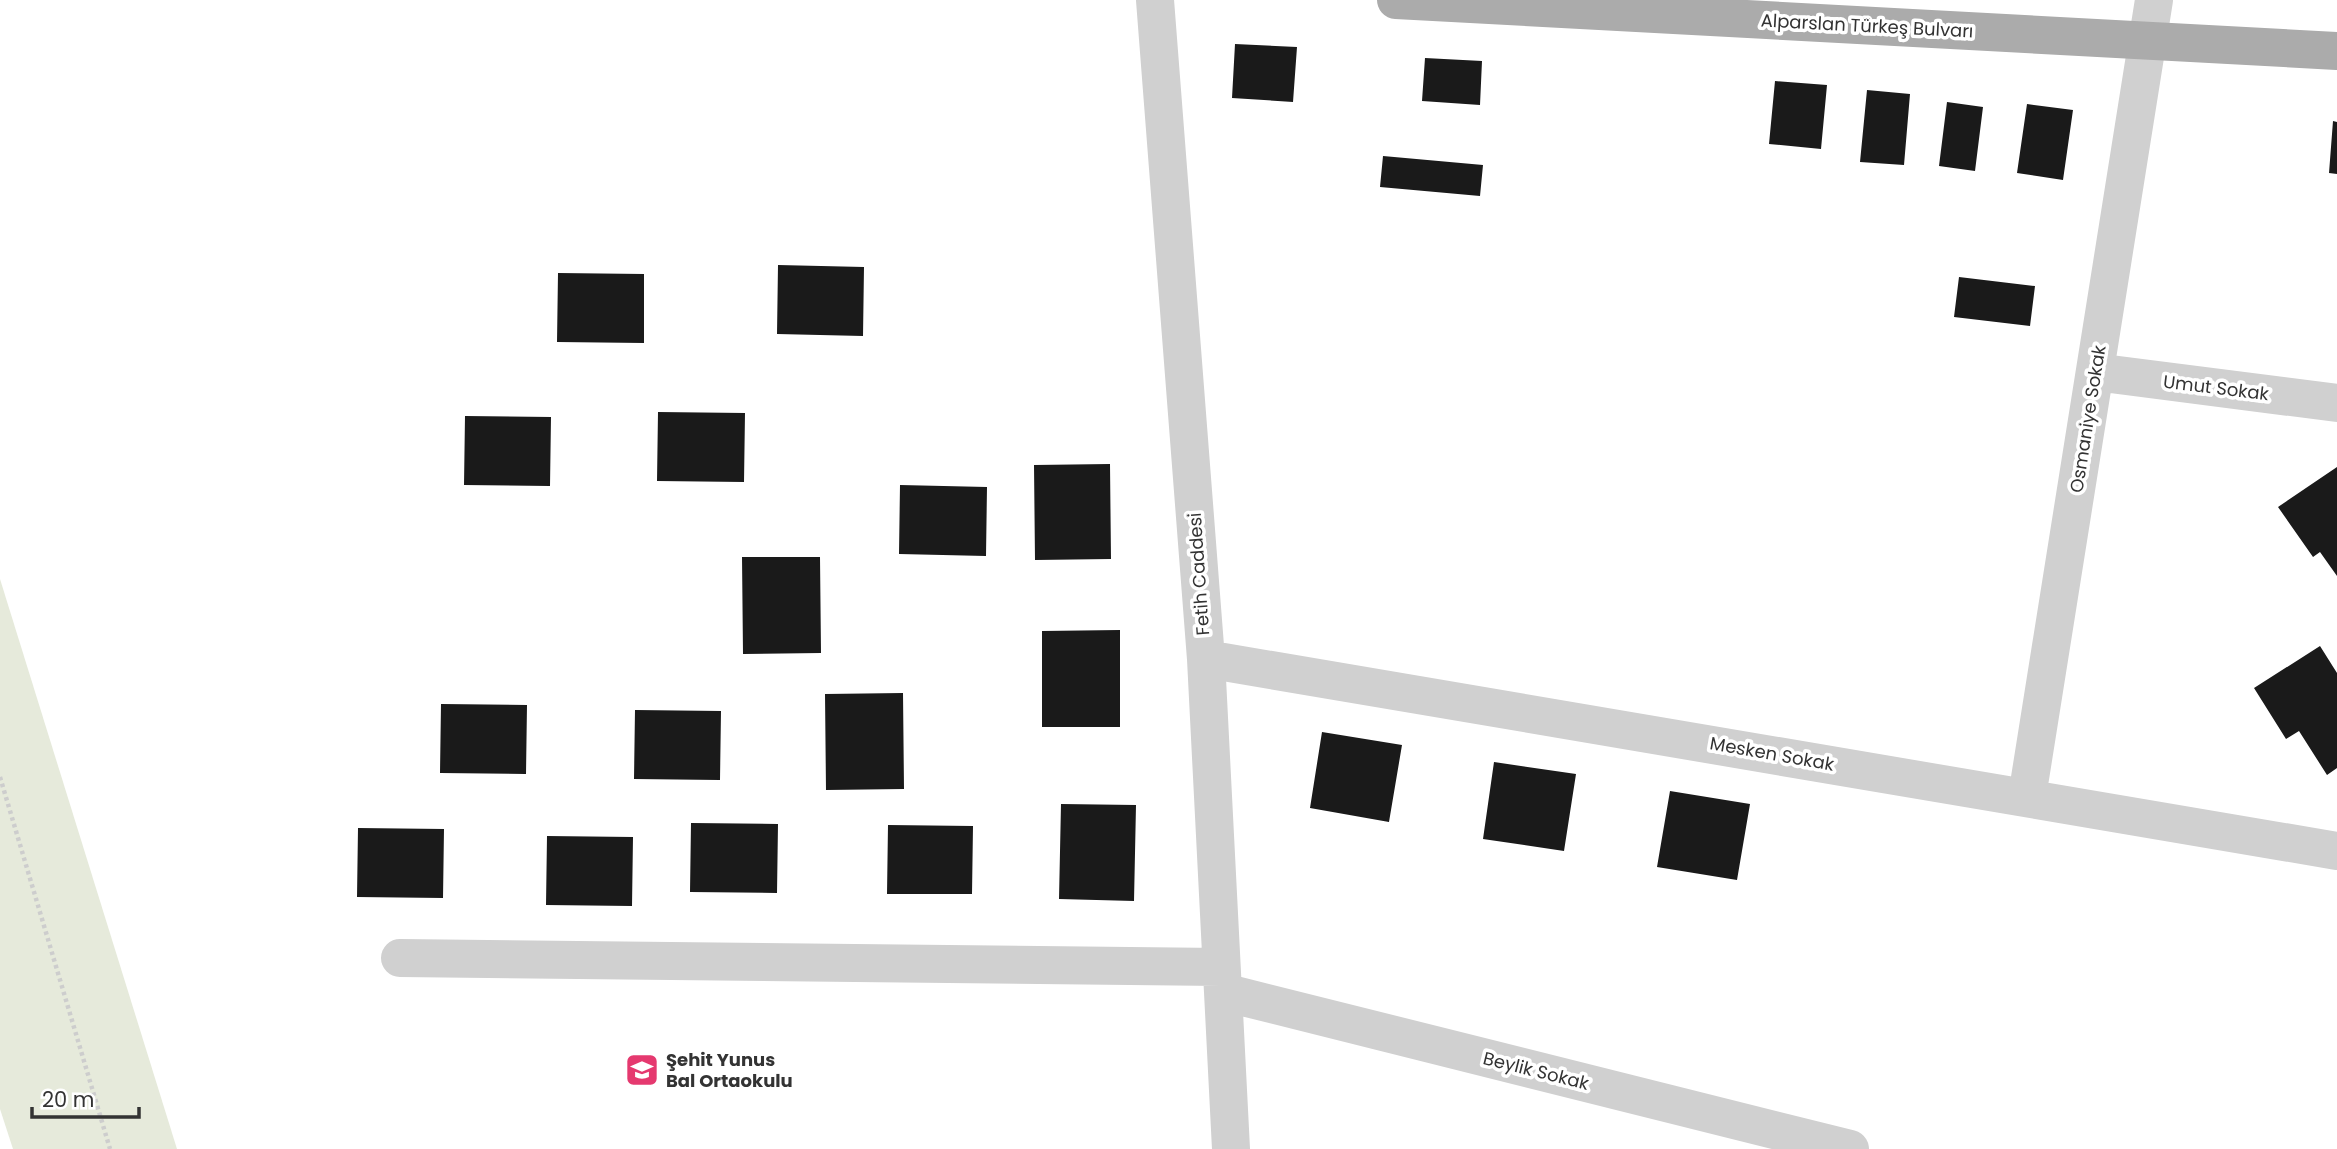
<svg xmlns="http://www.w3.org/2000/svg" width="2337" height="1149" font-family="Poppins,sans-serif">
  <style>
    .green { fill: #e6eadb }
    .building { fill: #1a1a1a }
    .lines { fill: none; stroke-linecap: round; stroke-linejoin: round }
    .path { stroke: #cdcdcd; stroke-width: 4.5; stroke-dasharray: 3.5 3.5; stroke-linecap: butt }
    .minor { stroke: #d0d0d0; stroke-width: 38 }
    .major { stroke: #ababab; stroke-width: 38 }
    .labels { text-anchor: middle; stroke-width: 7; stroke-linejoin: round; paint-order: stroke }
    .street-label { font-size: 18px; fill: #333; stroke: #fff }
    .poi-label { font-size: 18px; font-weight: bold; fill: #333; stroke: #fff; text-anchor: start }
  </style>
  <rect width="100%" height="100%" fill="#fff"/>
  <path class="green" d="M0,579l177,570h-164l-13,-40z"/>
  <path class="building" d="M1235,44l62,3 -4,55 -61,-4z
    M1425,58l57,3 -2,44 -58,-4z
    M1775,81l52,4 -6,64 -52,-5z
    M1867,90l43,4 -6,71 -44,-3z
    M1947,102l36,5 -8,64 -36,-5z
    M2027,104l46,6 -10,70 -46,-7z
    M2333,121l4,1v52l-8,-1z
    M1383,156l100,9 -3,31 -100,-9z
    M778,265l86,2 -1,69 -86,-2z
    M558,273l86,1v69l-87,-1z
    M1959,277l76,9 -5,40 -76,-9z
    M658,412l87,1 -1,69 -87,-1z
    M465,416l86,1 -1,69 -86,-1z
    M1110,464l1,95 -76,1 -1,-95z
    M2337,467v109l-17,-24 -7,5 -35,-50z
    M900,485l87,2 -1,69 -87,-2z
    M742,557h78l1,96 -78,1z
    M1120,630v97h-78v-96z
    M2320,646l17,27v95l-10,7 -28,-44 -13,8 -32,-51z
    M903,693l1,96 -78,1 -1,-96z
    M441,704l86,1 -1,69 -86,-1z
    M635,710l86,1 -1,69 -86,-1z
    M1322,732l80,13 -13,77 -79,-14z
    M1494,762l82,12 -12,77 -81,-12z
    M1670,791l80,13 -13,76 -80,-13z
    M1061,804l75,1 -2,96 -75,-2z
    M691,823l87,1 -1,69 -87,-1z
    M888,825l85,1 -1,68h-85z
    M358,828l86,1 -1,69 -86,-1z
    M547,836l86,1 -1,69 -86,-1z"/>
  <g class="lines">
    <path class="path" d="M0,777l110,372"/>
    <path class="minor" d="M1155,0l51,659 25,490
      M2095,372l242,31
      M1206,659l1131,192
      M2027,797l127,-797
      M400,958l821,9
      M1223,992l627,157"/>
    <path class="major" d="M1396,0l941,51"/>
  </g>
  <defs>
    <symbol id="school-square" viewBox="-11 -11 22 22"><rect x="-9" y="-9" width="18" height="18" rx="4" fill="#e5396f" stroke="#fff"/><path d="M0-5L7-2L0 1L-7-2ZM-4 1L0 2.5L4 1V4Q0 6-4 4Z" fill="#fff"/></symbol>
  </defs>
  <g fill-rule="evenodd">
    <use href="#school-square" x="623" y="1051" width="38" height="38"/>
  </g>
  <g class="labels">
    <g class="street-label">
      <text transform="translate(1867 26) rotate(3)" y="6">Alparslan Türkeş Bulvarı</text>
      <text transform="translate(2216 388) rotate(7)" y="6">Umut Sokak</text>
      <text transform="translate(2088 419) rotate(-81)" y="6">Osmaniye Sokak</text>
      <text transform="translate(1199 574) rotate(-94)" y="6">Fetih Caddesi</text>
      <text transform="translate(1772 754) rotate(10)" y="6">Mesken Sokak</text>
      <text transform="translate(1536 1071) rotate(14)" y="6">Beylik Sokak</text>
    </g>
    <g class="poi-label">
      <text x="666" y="1066">Şehit Yunus<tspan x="666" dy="21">Bal Ortaokulu</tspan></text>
    </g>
  </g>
  <path d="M32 1107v10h107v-10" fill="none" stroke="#333333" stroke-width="3.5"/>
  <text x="42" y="1107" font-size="21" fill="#333333" stroke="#ffffff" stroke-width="5" paint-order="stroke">20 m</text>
</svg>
